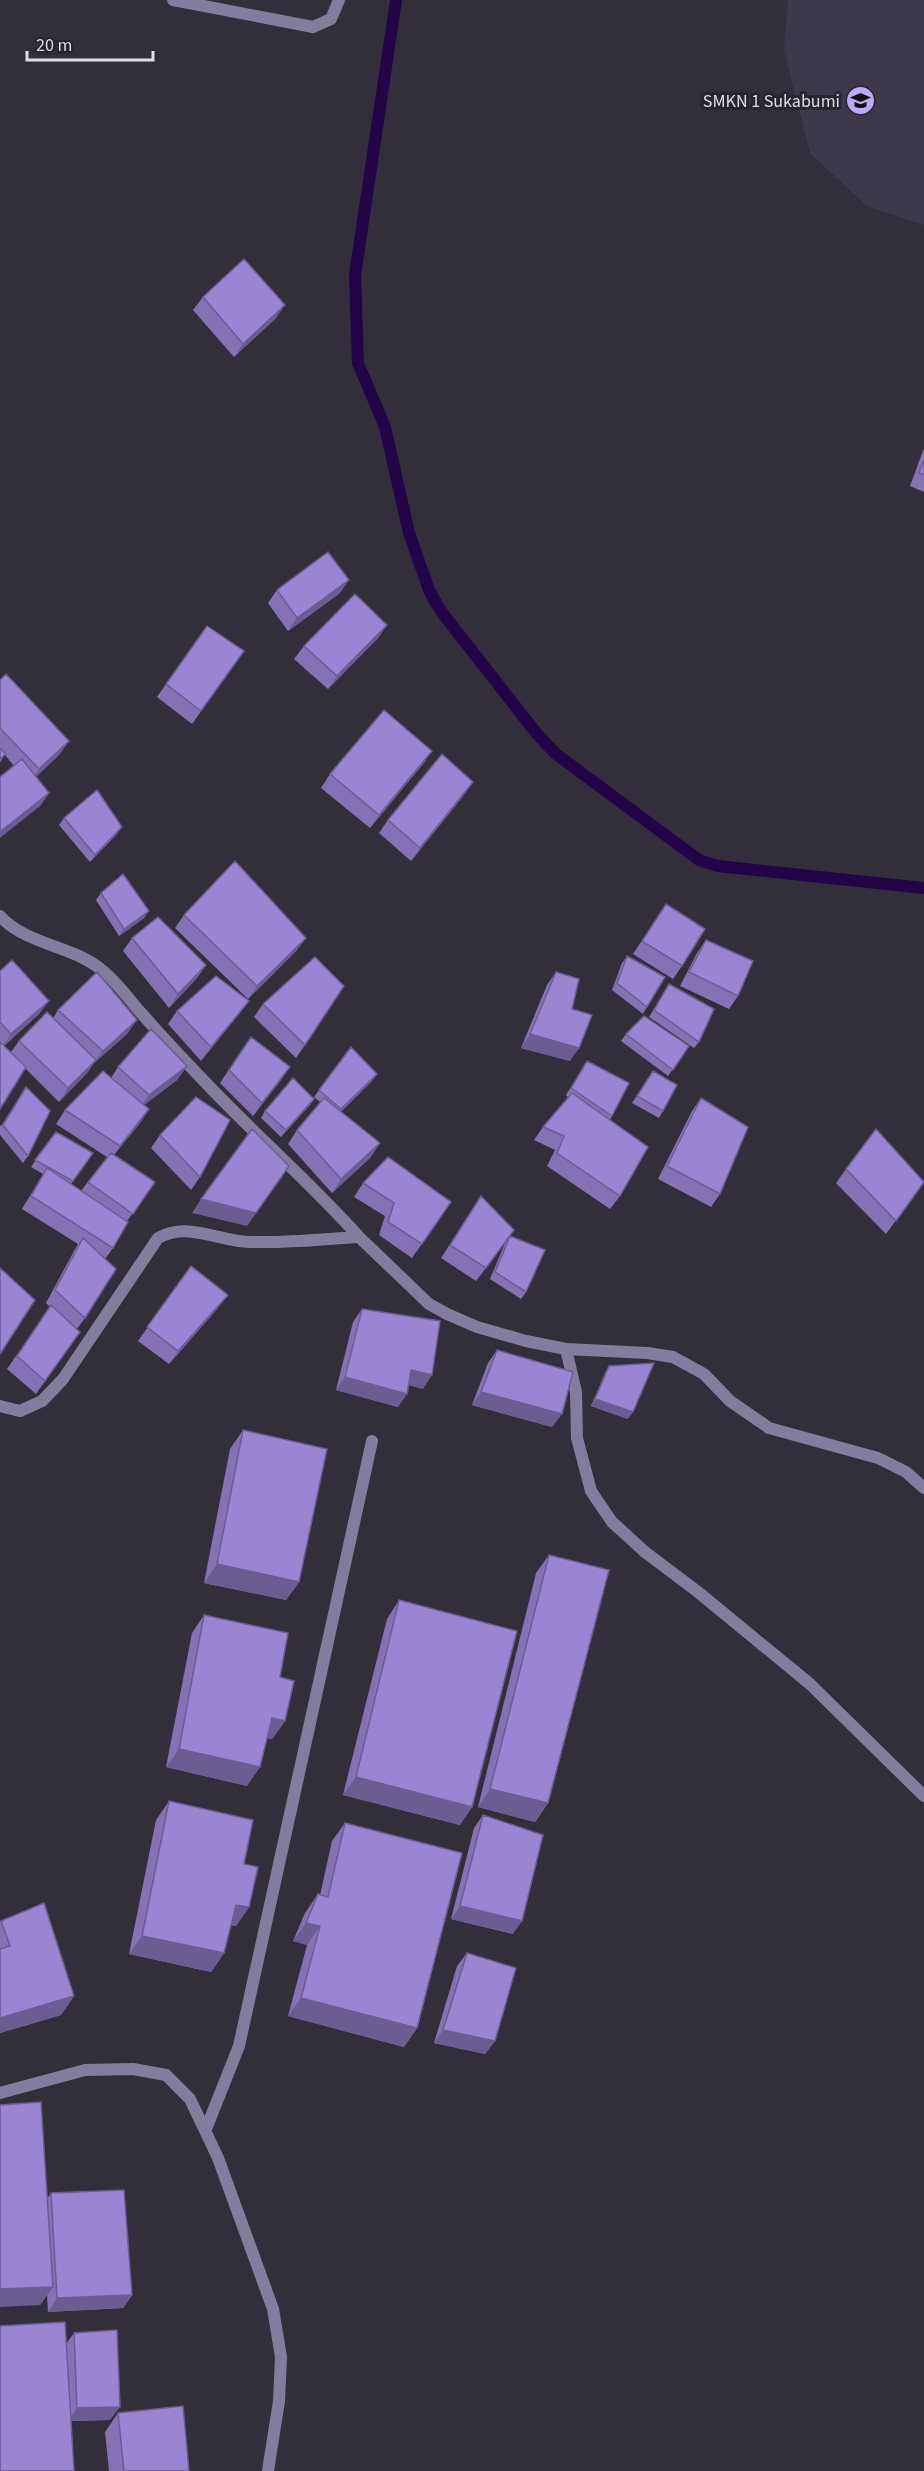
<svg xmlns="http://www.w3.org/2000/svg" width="924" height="2471" font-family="'Source Sans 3',sans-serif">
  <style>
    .built { fill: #3d394a }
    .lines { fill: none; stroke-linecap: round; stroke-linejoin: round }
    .stream { stroke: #220548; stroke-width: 12 }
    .service { stroke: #847c9d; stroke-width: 12 }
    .minor { stroke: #847c9d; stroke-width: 12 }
    .wall { fill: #8472b4 }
    .shaded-wall { fill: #6b5d92 }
    .building { fill: #9985d1; stroke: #6b5d92; stroke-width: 1.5 }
    .labels { text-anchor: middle; stroke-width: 6; stroke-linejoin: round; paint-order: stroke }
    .poi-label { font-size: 18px; fill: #dedde4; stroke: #282531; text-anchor: end }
  </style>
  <rect width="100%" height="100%" fill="#322f3b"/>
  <path class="built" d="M788,0h136v225l-57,-19 -57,-53 -26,-103z"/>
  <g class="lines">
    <path class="stream" d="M396,0l-41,275 3,88 27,64 24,106 20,57 11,20 97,124 19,20 143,106 19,6 206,22"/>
    <path class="service" d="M0,2093l85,-23 48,-1 33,6 24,24 28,59 55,151 8,48 -2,44 -11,70
      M206,2129l33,-83 133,-605"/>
    <path class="minor" d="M173,0l140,27 18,-8 8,-19
      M0,916c28,30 73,29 103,55 15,12 27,30 40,44 20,23 41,45 62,67 50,53 105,100 154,155
      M566,1349l10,43 1,46 14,53 21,31 33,30 53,40 112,92 114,112
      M0,1406l20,5 22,-10 21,-22 95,-141c32,-17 61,4 94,4 36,1 72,-3 107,-5l70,67 18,10 30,13 49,14 40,8 81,4 26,4 31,17 26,27 39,27 109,30 28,14 18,16"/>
  </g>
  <path class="wall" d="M203,297l73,21 -42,39 -41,-47z
    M924,448v44l-14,-6z
    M277,590l63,3 -52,38 -20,-28z
    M387,625l-9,13 -50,51 -34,-30 10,-13z
    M244,651l-52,73 -35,-27 9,-13z
    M0,680l60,74 -24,23 13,16 -9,13 -26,-40 -9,-11 -5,7z
    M432,751l-9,13 -53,64 -49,-40 9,-14z
    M464,795l-53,66 -32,-28 9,-13z
    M64,818l53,16 -27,28 -31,-37z
    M101,893l48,18 -5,7 -25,18 -23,-36z
    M666,904l16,62 -9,13 -40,-25z
    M184,915l122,23 -10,13 -48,48 -73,-71z
    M132,938l74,27 -9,13 -28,30 -46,-57z
    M706,940l32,56 -9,13 -49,-23 17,-33z
    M627,956l20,51 -4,7 -31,-24 10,-27z
    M0,971l39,43 -35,32 7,6 8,-11 34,-23 5,-8 69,24 -34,30 -6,9 -28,29 -34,-34 -25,41z
    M556,972l16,37 -2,52 -49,-13 26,-63z
    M669,984l30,58 -5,6 -45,-31z
    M249,1001l-10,13 -38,47 -33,-37 9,-13z
    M263,1004l42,41 -9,13 -42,-41z
    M626,1034l63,12 -21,30 -47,-35z
    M351,1047l21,34 -31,31 30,45 -39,36 -44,-49 9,-14 24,-27 -7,-6z
    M242,1050l39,30 -28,36 -33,-33z
    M587,1061l25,55 -2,4 10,76 -10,13 -63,-43 8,-16 -21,-10 9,-13 25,-30 -2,-2z
    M187,1066l-10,14 -33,25 5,4 -9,14 -26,32 41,27 -28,39 -14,27 -8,11 -20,59 -8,11 3,3 -44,62 -29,-25 43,-62 -4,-4 28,-52 4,-7 -56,-35 21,-35 -12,-7 25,-35 37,21 -22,31 10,7 26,-34 -51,-33 9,-14 46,-32 7,-11z
    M653,1071l10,40 -4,7 -27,-15z
    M26,1087l2,69 -5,7 -23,-28v-10l1,1z
    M701,1098l19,96 -9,13 -53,-28 34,-68z
    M314,1099l-4,6 -29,32 -20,-19 4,-7z
    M160,1135l40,42 -9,13 -40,-42z
    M846,1169l78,13 -38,52 -50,-51z
    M363,1183l88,19 -39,56 -33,-23 6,-19 -31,-19z
    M481,1196l29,40 16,56 -5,7 -31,-20 15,-36 -29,38 -35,-23z
    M191,1266l27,42 -49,56 -31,-23z
    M362,1309l61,80 -14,-4 -11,22 -62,-17 17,-68z
    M497,1350l55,77 -80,-22 16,-42z
    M609,1366l19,53 -37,-13 14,-33z
    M243,1430l56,152 -13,18 -82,-17 26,-134z
    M549,1555l-1,248 -13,19 -57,-15 58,-234z
    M399,1600l73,207 -12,18 -117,-30 44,-176z
    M204,1615l76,62 5,44 -13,18 -5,-1 -20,48 -81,-19 26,-134z
    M169,1801l75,63 5,43 -13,19 -5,-1 -7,28 -13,19 -82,-18 27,-134z
    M483,1815l30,119 -62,-15 23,-91z
    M345,1823l72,205 -13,19 -116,-31 19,-71 -14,-4 12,-28 13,-19 2,1 12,-54z
    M1,1921l73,75 -13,19 -61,18v-111z
    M467,1953l28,88 -10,13 -51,-11 23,-77z
    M51,2193l81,102 -9,13 -75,4 -1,-17 -7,10 7,-106z
    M74,2333l36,87 -39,1 -5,-77z
    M118,2413l71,58h-80l-4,-39z"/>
  <path class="shaded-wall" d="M285,305l-9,13 -42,39 9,-13z
    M349,580l-9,13 -52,38 9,-13z
    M387,625l-9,13 -50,51 9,-13z
    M69,741l-9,13 -30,28 9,-13z
    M432,751l-9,13 -53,64 9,-13z
    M473,782l-9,13 -53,66 9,-13z
    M49,793l-9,13 -40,32v-6z
    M122,827l-5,7 -27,28 5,-7z
    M149,911l-5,7 -25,18 5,-7z
    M306,938l-10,13 -48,48 9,-13z
    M206,965l-9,13 -28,30 9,-14z
    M49,1001l-10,13 -37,33 9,-13z
    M249,1001l-10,13 -38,47 10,-14z
    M137,1020l-10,14 -34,30 10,-13z
    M530,1034l49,14 -9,13 -49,-13z
    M96,1060l-9,13 -28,29 9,-14z
    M187,1066l-10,14 -37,28 9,-13z
    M290,1067l-9,13 -28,36 9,-13z
    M377,1074l-5,7 -36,35 5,-7z
    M314,1099l-4,6 -29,32 5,-7z
    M149,1109l-9,14 -30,36 10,-13z
    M380,1143l-9,14 -39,36 9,-14z
    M289,1166l-42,60 -55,-13 9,-14z
    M228,1295l-10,13 -49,56 9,-13z
    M411,1370l21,5 -9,14 -21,-6z
    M345,1377l62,17 -9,13 -62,-17z
    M481,1392l81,22 -10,13 -80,-22z
    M595,1399l38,13 -5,7 -37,-13z
    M217,1564l82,18 -13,18 -82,-17z
    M272,1718l13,3 -13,18 -13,-3z
    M179,1749l81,18 -13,19 -81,-19z
    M356,1777l116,30 -12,18 -117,-30z
    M490,1789l58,14 -13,19 -57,-15z
    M236,1905l13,2 -13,19 -13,-3z
    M460,1906l62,15 -9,13 -62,-15z
    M306,1923l14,3 -13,19 -14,-4z
    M142,1936l82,17 -13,19 -82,-18z
    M74,1996l-13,19 -61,18v-15z
    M301,1998l116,30 -13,19 -116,-31z
    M443,2030l52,11 -10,13 -51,-11z
    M53,2287l-13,18 -40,2v-18z
    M132,2295l-9,13 -75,4 9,-14z
    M120,2407l-10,13 -42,1 9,-13z"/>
  <path class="building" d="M244,259l41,46 -42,39 -40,-47z
    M924,460v15l-5,-2z
    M328,552l21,28 -52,38 -20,-28z
    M355,594l32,31 -50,51 -33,-30z
    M207,626l37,25 -43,60 -35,-27z
    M6,674l63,67 -30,28 -39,-41v-48z
    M384,710l48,41 -53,64 -49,-41z
    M0,748l6,6 -6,5z
    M442,754l31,28 -53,66 -32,-28z
    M22,759l27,34 -49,39v-55z
    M97,790l25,37 -27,28 -31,-37z
    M235,861l71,77 -49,48 -73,-71z
    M123,874l26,37 -25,18 -23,-36z
    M666,904l39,25 -23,37 -40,-25z
    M158,917l48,48 -28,29 -46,-56z
    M706,940l47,21 -15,35 -49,-24z
    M627,956l38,21 -18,30 -30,-24z
    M315,957l29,29 -39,59 -42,-41z
    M12,960l37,41 -38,33 -11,-12v-51z
    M97,972l40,48 -34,31 -45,-41z
    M556,972l23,7 -7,30 20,6 -13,33 -49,-14z
    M216,976l33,25 -38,46 -34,-36z
    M669,984l45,25 -15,33 -45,-32z
    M47,1012l49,48 -28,28 -49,-47z
    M644,1016l45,30 -16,24 -47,-36z
    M151,1029l36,37 -38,29 -31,-28z
    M251,1037l39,30 -28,36 -33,-33z
    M0,1042l26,25 -26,42z
    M351,1047l26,27 -36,35 -22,-19z
    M587,1061l42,22 -17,33 -41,-28z
    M103,1071l46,38 -29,37 -55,-36z
    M653,1071l24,14 -14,26 -26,-15z
    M293,1078l21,21 -28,31 -21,-19z
    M26,1087l24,24 -22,45 -25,-31z
    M572,1093l76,54 -28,49 -63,-43 7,-17 -21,-9z
    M196,1097l34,23 -30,57 -40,-42z
    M324,1098l56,45 -39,36 -44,-49z
    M701,1098l47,29 -28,67 -53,-28z
    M252,1129l37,37 -33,47 -55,-14z
    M876,1129l48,53 -28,39 -50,-52z
    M56,1132l37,21 -20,28 -38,-21z
    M111,1153l44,29 -22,32 -45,-32z
    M388,1157l63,45 -29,42 -34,-22 6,-19 -31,-20z
    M47,1168l81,54 -15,26 -82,-52z
    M481,1196l33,34 -28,38 -36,-23z
    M510,1236l35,14 -19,42 -31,-20z
    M83,1238l33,31 -31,49 -30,-28z
    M191,1266l37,29 -50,56 -31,-24z
    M0,1268l35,32 -35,54z
    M51,1305l29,27 -35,49 -28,-25z
    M362,1309l78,12 -8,54 -21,-5 -4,24 -62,-17z
    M497,1350l76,22 -11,42 -81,-22z
    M654,1363l-21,49 -38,-13 14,-33z
    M243,1430l84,19 -28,133 -82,-18z
    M549,1555l60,15 -61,233 -58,-14z
    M399,1600l118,31 -45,176 -116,-30z
    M204,1615l84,18 -8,44 14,4 -9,40 -13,-3 -12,49 -81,-18z
    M169,1801l84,19 -9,44 14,3 -9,40 -13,-2 -12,48 -82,-17z
    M483,1815l60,20 -21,86 -62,-15z
    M345,1823l117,30 -45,175 -116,-30 19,-72 -14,-3 12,-29 10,3z
    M44,1903l30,93 -74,22v-69l10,-3 -9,-25z
    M467,1953l49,15 -21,73 -52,-11z
    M41,2102l12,185 -53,2v-184z
    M124,2190l8,105 -75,3 -6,-105z
    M65,2322l9,149h-74v-145z
    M117,2330l3,77 -43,1 -3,-75z
    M183,2406l6,65h-65l-6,-58z"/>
  <defs>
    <symbol id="school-disc" viewBox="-11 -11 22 22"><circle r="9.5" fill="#bda9f5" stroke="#282531"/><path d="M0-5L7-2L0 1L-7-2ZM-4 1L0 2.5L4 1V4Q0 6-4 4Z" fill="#111"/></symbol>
  </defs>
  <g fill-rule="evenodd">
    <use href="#school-disc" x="844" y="84" width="33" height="33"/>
  </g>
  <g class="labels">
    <g class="poi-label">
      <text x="840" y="107">SMKN 1 Sukabumi</text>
    </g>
  </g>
  <path d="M27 51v9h126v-9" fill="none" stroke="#dedde4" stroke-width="3"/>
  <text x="36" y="51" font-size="18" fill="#dedde4" stroke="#282531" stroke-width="4.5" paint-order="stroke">20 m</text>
</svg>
